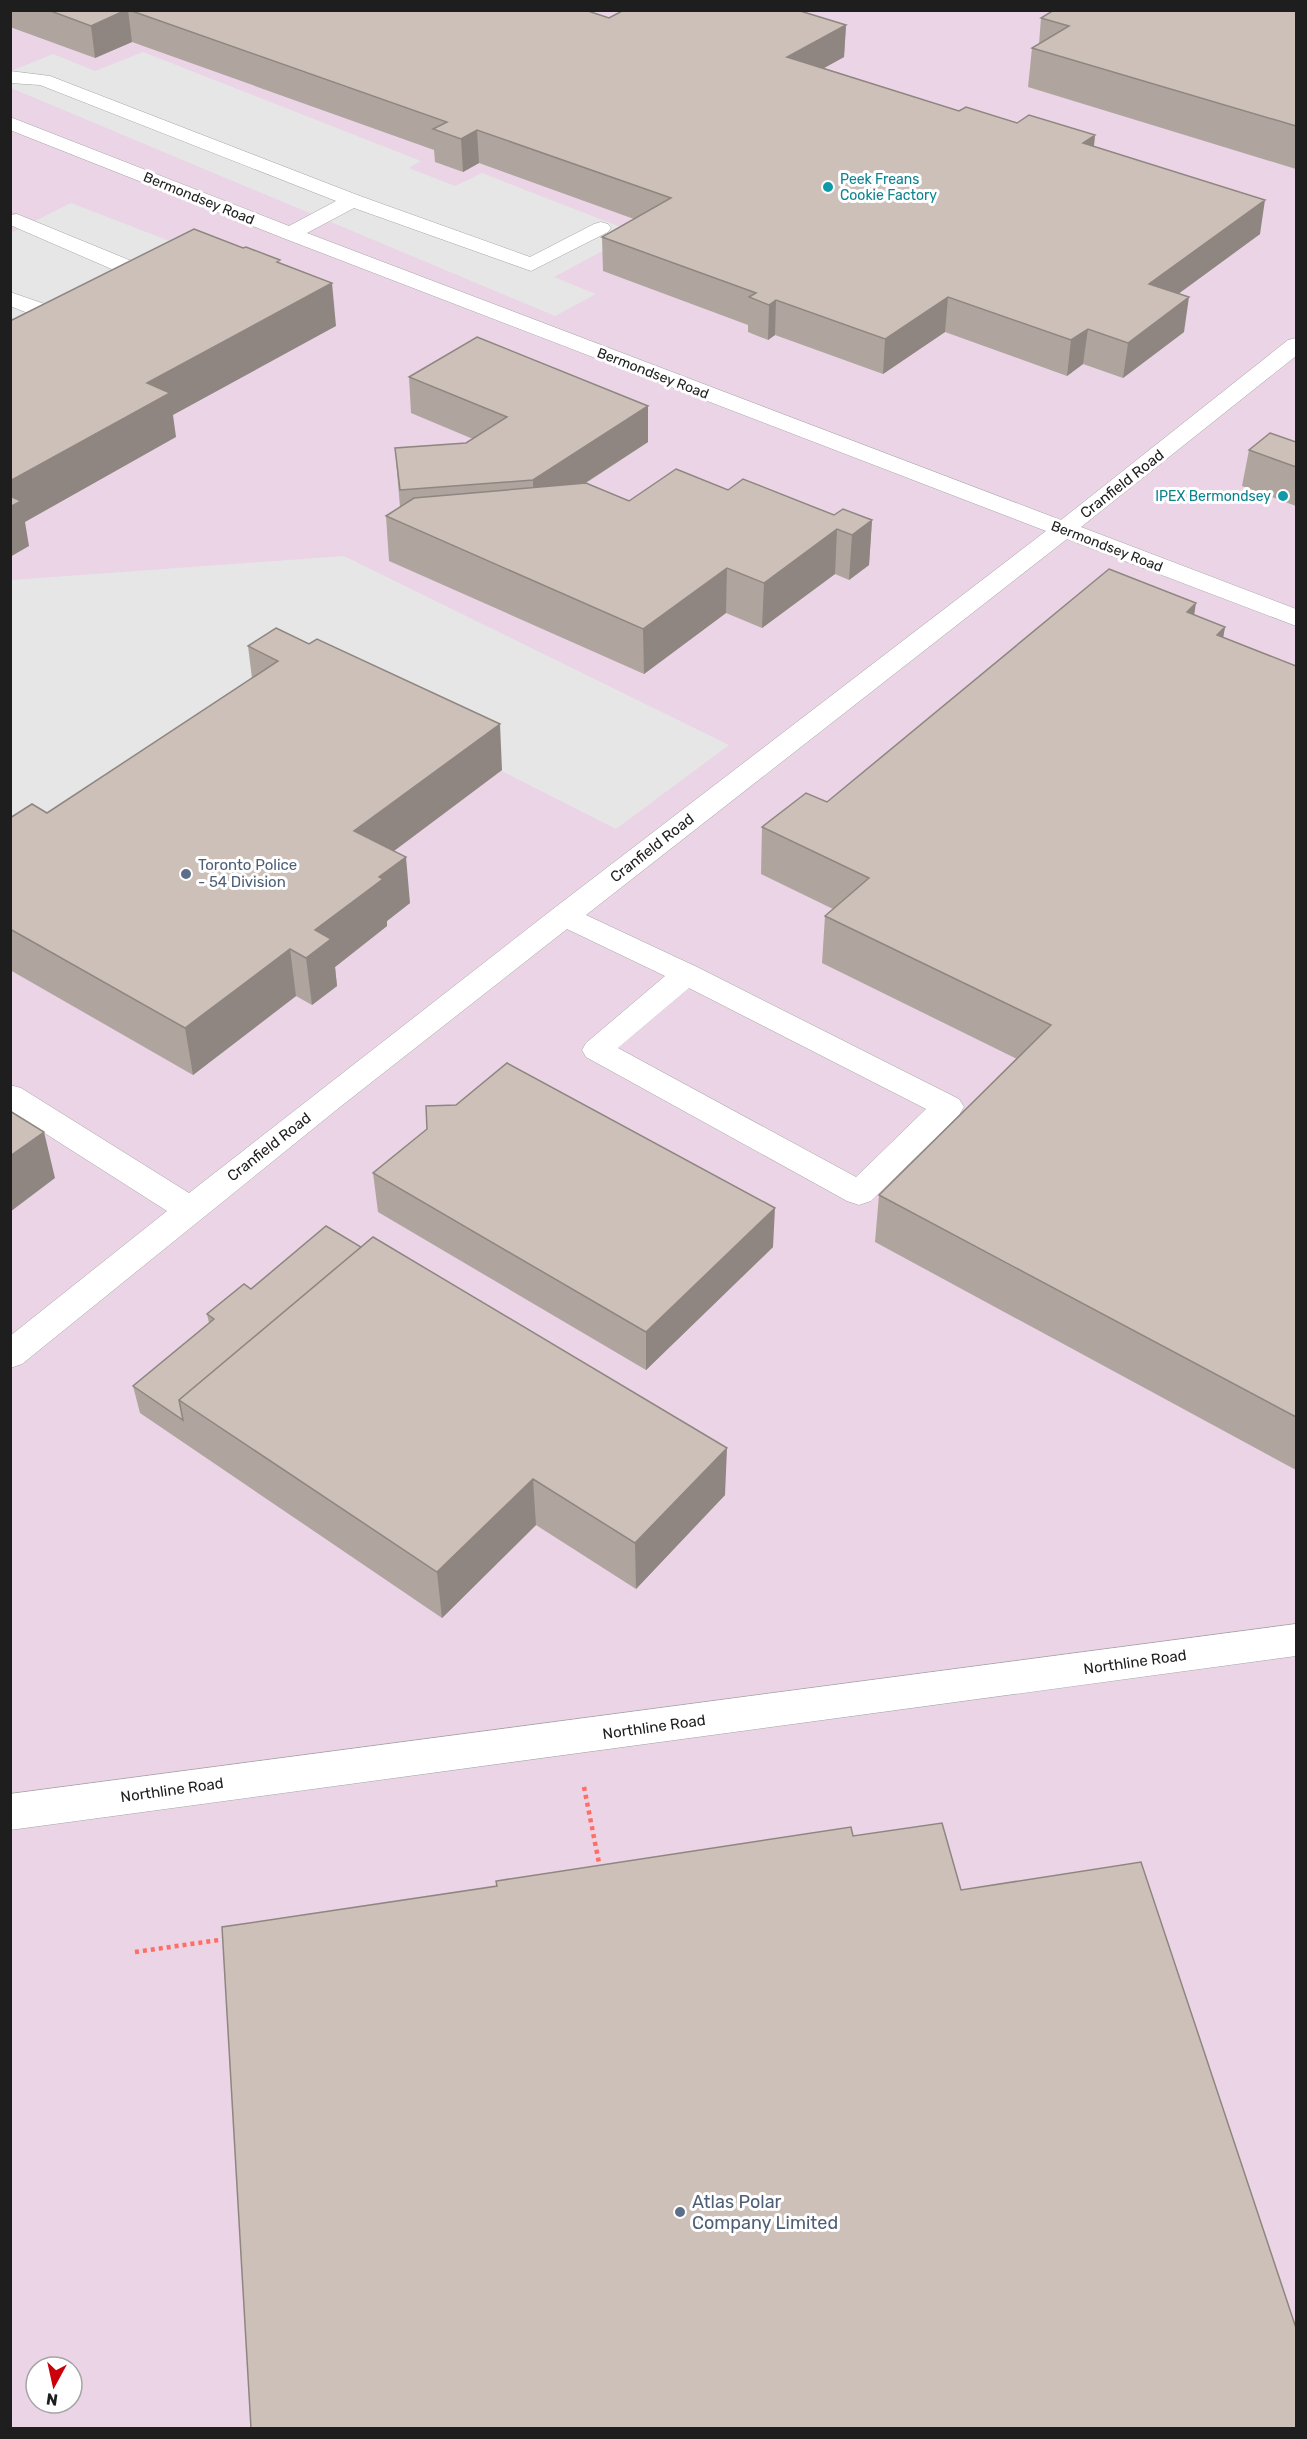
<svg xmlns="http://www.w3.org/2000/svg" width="1307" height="2439" font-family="Rubik,sans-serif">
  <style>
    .industrial { fill: #ead4e6; fill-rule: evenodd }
    .parking { fill: #e6e6e6 }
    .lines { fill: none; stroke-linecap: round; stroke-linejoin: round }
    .minor-casing { stroke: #a5a5a5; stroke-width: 1 }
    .path { stroke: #ff6d64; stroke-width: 4.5; stroke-dasharray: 4 4; stroke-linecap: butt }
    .minor { fill: #fff; fill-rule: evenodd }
    .wall { fill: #afa59e }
    .shaded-wall { fill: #8f8681 }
    .building { fill: #ccc0b8; stroke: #8f8681; stroke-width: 1.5 }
    .culture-dot { fill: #0f9aa8; stroke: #fff; stroke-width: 2 }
    .service-dot { fill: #5c6f8a; stroke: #fff; stroke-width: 2 }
    .labels { text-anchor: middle; stroke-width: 6; stroke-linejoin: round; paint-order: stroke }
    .far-culture-label { font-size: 14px; fill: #0d838f; stroke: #fff; text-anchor: start }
    .far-street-label { font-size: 14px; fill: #1e1e1e; stroke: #fff }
    .street-label { font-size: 15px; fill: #1e1e1e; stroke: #fff }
    .service-label { font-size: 15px; fill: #4e5e75; stroke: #fff; text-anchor: start }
    .near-service-label { font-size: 18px; fill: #4e5e75; stroke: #fff; text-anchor: start }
  </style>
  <rect width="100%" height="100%" fill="#f0ebe2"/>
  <path class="industrial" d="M11,11h1285v2417h-1285zM36,2367h36v36h-36z"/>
  <path class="parking" d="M143,52l278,109 -12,7 46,18 27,-13 154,60 -82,44 42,17 -41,22 -544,-228v-17l42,-17 42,17z
    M71,203l117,45 -177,76v-91z
    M344,556l385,189 -113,84 -318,-161 -287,201v-289z"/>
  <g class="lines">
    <defs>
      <path id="minor" d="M10,71l40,5 310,120 170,61 64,-33 7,-2 7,2 3,4 -3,4 -77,39 -177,-63 -47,25 754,287 227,-180 8,-2v18l-215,171 215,82v17l-229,-87 -481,376 111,52 262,132 5,8 -5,8 -88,86 -12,4 -12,-4 -261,-144 -4,-7 4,-7 79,-67 -98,-47 -227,178 -318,257 -12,4v-32l157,-125 -157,-100v-26l11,3 168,105 364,-284 493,-378 -763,-293 -273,-108v-13l279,109 47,-25 -296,-116 -30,-2zM689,988l237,121 -70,68 -238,-129z
        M17,214l129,53 3,5 -3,5 -8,1 -8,-1 -120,-52v-10z
        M10,292l49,17 3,5 -3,5 -8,2 -8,-2 -33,-13z
        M1296,1624v32l-1286,174v-36z"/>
    </defs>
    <use href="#minor" class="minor-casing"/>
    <path class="path" d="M584,1787l16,81
      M135,1952l91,-13"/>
    <use href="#minor" class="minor"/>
  </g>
  <path class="wall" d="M10,10h575l24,8 237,7 -2,32 -20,11 135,43 58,12 78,12 -1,12 166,87 -82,60 6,38 -61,46 -40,-14 -16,12 -122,-44 -62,42 -108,-39 -7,5 -20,-8v-7l-145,-54 -1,-34 32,-18 -155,-56 -16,9 -28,-10 -1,-12 -302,-108 -37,16 -85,-31z
    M1296,10v159l-268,-82 4,-39 7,-4 2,-26z
    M409,377l239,65 -62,41 43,18 99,-11 106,25 38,5 -3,45 -20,15 -14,-6 -73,54 -36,-15 -82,61 -255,-113 -3,-45 14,-9 -5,-59 71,-5 7,-4 -62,-26z
    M1296,442v64l-54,-20 7,-36z
    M1194,615l31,12 -2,10 73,29v804l-421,-228 4,-47 138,-136 -195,-96 3,-47 8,-7 -72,-35 1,-47 65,-25z
    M248,646l254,124 -108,81 16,52 -23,18v5l-52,41 2,19 -25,19 -16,-9 -103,79 -183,-105v-152l37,-5 205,-135z
    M373,1173l400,74 -127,123 -268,-158z
    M251,1289l474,206 -89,94 -100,-64 -94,93 -302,-205 -7,-27 76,-63 -2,-9z"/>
  <path class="shaded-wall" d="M126,10h2l4,32 -37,16 -4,-32z
    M846,25l-2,32 -58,32 1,-32z
    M477,130l2,33 -16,9 -2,-33z
    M1095,135l-4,34 -8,-26z
    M1265,200l-5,34 -116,85 5,-35z
    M332,283l4,43 -163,89 3,22 -151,85 4,24 -19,11v-76l137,-98z
    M948,297l-3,35 -62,42 2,-35z
    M1189,297l-5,35 -61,46 5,-35z
    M776,300l-1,35 -7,5 1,-35z
    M1088,329l-5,35 -16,12 4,-36z
    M648,406v36l-114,74 -1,-36z
    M872,520l-3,45 -20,15 3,-45z
    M837,529l-2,45 -73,54 2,-45z
    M727,568l-1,45 -82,61 -1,-45z
    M1196,603l-7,46 -2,-37z
    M1225,627l-8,45v-37z
    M500,724l2,46 -143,107 -5,-46z
    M406,857l4,46 -23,18v5l-52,41 2,19 -25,19 -6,-47 9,-28 64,-53z
    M290,949l6,47 -103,79 -8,-47z
    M44,1132l11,46 -45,34v-56z
    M775,1208l-2,39 -127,123v-38z
    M727,1448l-2,47 -89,94 -1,-46z
    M533,1479l3,46 -94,93 -5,-46z"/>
  <path class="building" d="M48,10h78l-35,16z
    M129,10h456l24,8 15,-8h173l49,15 -59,32 172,54 7,-4 51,16 12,-8 66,20 -12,8 182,57 -116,84 40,13 -61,46 -40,-14 -17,11 -123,-43 -63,42 -109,-39 -7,5 -20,-8 7,-4 -154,-56 69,-39 -194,-68 -16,9 -28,-10 14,-7z
    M1054,10h242v116l-264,-78 37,-22 -28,-8z
    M194,229l49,19 3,-1 34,13 -3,2 55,21 -185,100 23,10 -160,88v-160z
    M477,337l171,69 -115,74 -133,10 -5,-42 71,-5 41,-26 -98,-40z
    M1270,433l26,9v25l-47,-17z
    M676,469l52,21 15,-11 91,36 9,-6 29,11 -20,15 -15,-6 -73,54 -37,-15 -84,61 -257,-113 28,-18 172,-15 43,18z
    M10,496l11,5 -11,6z
    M1109,569l87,34 -9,9 38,15 -8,8 79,31v751l-417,-222 172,-170 -226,-109 44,-38 -107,-51 44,-34 21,9z
    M276,628l33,16 8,-5 183,85 -146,107 52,26 -27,20 4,2 -68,51 16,9 -25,19 -16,-9 -105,79 -175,-99v-111l22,-14 15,9 231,-152 -30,-15z
    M507,1063l268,145 -129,124 -273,-159 54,-44 -1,-23 30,-1z
    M10,1111l34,21 -34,24z
    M326,1226l35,21 -182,153 4,20 -50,-34 81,-67 -7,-5 37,-30 7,5z
    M373,1237l354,211 -92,95 -102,-64 -96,93 -258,-172z
    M942,1823l19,67 180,-28 155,466v100h-1045l-29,-501 275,-41 -1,-5 355,-54 2,9z"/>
  <g class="culture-dot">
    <circle cx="828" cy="187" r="6"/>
    <circle cx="1283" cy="496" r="6"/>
  </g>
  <g class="service-dot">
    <circle cx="186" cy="874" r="6"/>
    <circle cx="680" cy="2212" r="6"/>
  </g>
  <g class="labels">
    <g class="far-culture-label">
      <text x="840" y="184">Peek Freans<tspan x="840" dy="16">Cookie Factory</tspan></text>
      <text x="1271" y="501" text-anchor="end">IPEX Bermondsey</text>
    </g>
    <g class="far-street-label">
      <text transform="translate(199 198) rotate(22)" y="5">Bermondsey Road</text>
      <text transform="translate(653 373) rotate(21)" y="5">Bermondsey Road</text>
      <text transform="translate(1107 546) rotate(21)" y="5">Bermondsey Road</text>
    </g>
    <g class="street-label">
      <text transform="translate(1122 484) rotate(-38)" y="5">Cranfield Road</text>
      <text transform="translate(652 848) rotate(-38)" y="5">Cranfield Road</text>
      <text transform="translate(269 1147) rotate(-38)" y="5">Cranfield Road</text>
      <text transform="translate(1135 1662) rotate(-8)" y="5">Northline Road</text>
      <text transform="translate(654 1727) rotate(-8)" y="5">Northline Road</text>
      <text transform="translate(172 1790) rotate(-8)" y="5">Northline Road</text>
    </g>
    <g class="service-label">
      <text x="198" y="870">Toronto Police<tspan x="198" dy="17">- 54 Division</tspan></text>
    </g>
    <g class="near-service-label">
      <text x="692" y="2208">Atlas Polar<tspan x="692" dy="21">Company Limited</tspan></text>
    </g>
  </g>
  <rect width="1307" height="2439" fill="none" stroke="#1e1e1e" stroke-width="24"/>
  <g transform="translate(54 2385) rotate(188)"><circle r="28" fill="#ffffff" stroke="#a5a5a5" stroke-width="1.5"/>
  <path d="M0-4.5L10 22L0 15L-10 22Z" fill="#cb000a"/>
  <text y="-9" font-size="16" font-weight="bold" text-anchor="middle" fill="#1e1e1e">N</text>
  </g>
</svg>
